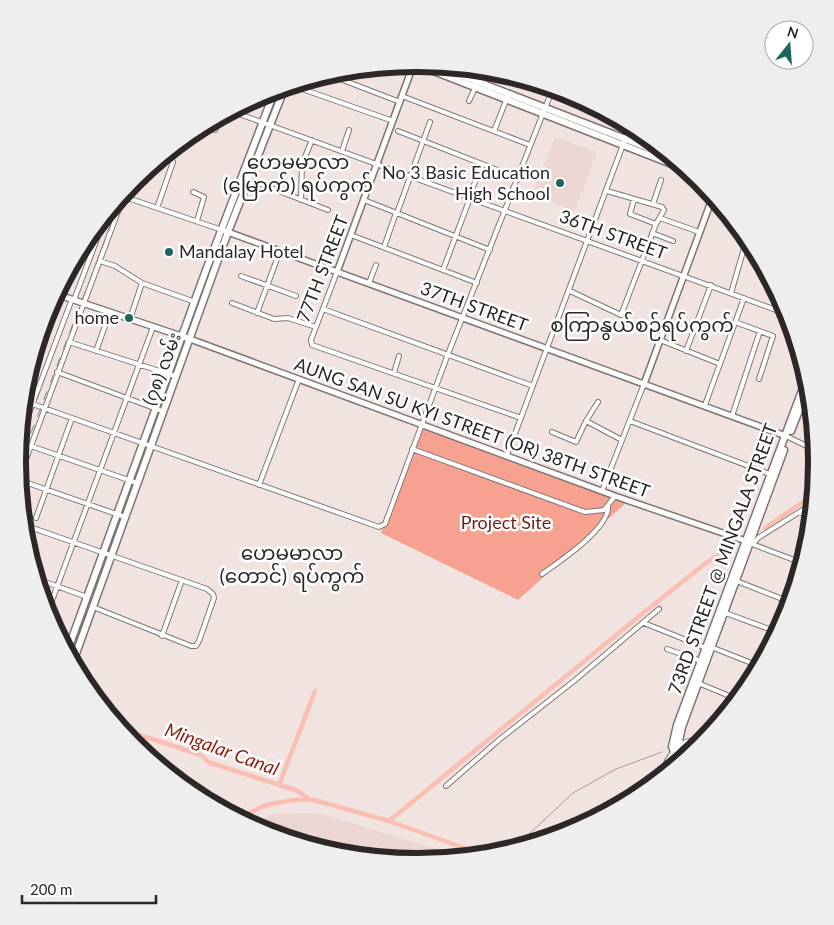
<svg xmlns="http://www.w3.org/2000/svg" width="834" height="925" font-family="Lato,'Noto Sans Myanmar',sans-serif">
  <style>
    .built { fill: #ecd6d2 }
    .green { fill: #f7a191 }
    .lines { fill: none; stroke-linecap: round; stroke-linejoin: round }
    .stream { stroke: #bd9188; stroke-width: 1 }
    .canal { stroke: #fbbeb2; stroke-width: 4.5 }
    .minor-casing { stroke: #817573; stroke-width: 6 }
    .tertiary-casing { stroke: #817573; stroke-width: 8 }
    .secondary-casing { stroke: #817573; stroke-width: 8 }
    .primary-casing { stroke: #817573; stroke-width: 9 }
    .minor { stroke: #fff; stroke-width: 4 }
    .tertiary { stroke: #fff; stroke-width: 5 }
    .secondary { stroke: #fff; stroke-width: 5.5 }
    .primary { stroke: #fff; stroke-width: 6 }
    .rail { stroke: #938987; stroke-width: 1; stroke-dasharray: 9 9; stroke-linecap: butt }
    .poi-dot { fill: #1c655a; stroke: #fff; stroke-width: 2 }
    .labels { text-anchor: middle; stroke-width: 5; stroke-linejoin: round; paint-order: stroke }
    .poi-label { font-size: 18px; fill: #2d2827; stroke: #fff; text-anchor: end }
    .street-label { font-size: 18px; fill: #2d2827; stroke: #fff }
    .park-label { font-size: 18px; fill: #731d11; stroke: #fff }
    .water-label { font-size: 19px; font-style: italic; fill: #901e0f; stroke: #fff }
    .quarter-label { font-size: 20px; fill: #2d2827; stroke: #fff }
    .rim { fill: none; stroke: #2d2827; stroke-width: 6 }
  </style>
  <rect width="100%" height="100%" fill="#f0e3e0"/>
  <path class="built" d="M555,137l42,15 -22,59 -43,-16z
    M319,813l71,22 73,22 -46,5 -78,-8 -75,-23 -12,-6 20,-11z"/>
  <path class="green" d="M423,424l205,77 -110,99 -137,-67z"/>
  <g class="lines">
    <path class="stream" d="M513,849l60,-56 43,-24 46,-17"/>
    <path class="canal" d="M765,528l48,-33
      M121,729l80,26 7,7 90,29 11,8
      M279,785l36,-94
      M239,818l27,-13 28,-5h20l75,21 95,34
      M389,821l243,-199 74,-59 21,-13"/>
    <defs>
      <path id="minor" d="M327,74l73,28
        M291,85l102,36
        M402,96l128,49
        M469,101l7,-15
        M231,111l556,203
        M215,130l5,-13
        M398,131l120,47
        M494,131l13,-33
        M342,151l7,-21
        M248,179l80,31
        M193,192l11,5 -7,24
        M122,196l100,34
        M469,198l9,-24
        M634,199l-4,15 26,10
        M301,200l1,-36 10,-24
        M364,200l126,50
        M653,204l8,-24
        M157,208l16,-46
        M397,213l33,-91
        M660,218l39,14
        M652,233l21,8
        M351,235l126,48
        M384,247l12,-34
        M100,261l15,5 27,17 53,19
        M443,270l27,-72
        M337,272l-26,68 1,5 209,73
        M241,276l55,20
        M369,283l7,-18
        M570,291l51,24 35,-91 8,-14 -2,-3 -55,-16
        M731,293l16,-55
        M74,300l32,-85
        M232,303l42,16 14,-1 28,9
        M323,309l210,77
        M257,313l23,-62
        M130,319l12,-36
        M735,322l38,14 -14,43
        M660,340l60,24
        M69,342l106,34
        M96,351l14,-39
        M686,351l25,-66
        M57,372l105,39
        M394,373l5,-17
        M801,400l10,4
        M24,401l355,126 6,-3 63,-170 105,-266
        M598,402l-12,19 36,19
        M705,405l39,-107
        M732,416l28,-85
        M630,421l142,54
        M552,432l24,10 10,-21
        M786,436l29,14
        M20,437l52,-138
        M31,446l106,37
        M412,449l173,63 19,-2 11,-14
        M507,455l123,-329
        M19,478l107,-288
        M19,480l106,37
        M259,485l40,-106
        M602,491l42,-107
        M800,512l11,6
        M36,518l36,-100
        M24,525l183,64 6,5 1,4 -15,43 -3,5h-5l-98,-39
        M25,540l5,-13
        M752,544l50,19
        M753,544l5,-6 54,-34
        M542,574c17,-12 68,-46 66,-68
        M37,579l50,18
        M734,580l56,22
        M723,612l54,20
        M47,614l106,-287
        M644,623l62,25
        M58,634l14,5
        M162,636l20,-56
        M711,647l48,19
        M667,649l34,12
        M698,683l39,16
        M678,745l31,-11
        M661,777l6,-16 6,-9
        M446,786l54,-47 74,-58 85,-72"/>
      <path id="tertiary" d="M225,231l561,205
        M337,272l77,-209
        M190,339l425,157 131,45
        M644,384l69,-188"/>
      <path id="secondary" d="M56,294l134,45"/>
      <path id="primary" d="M413,63l274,107
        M432,64l240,93
        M791,431l18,-46
        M67,652l139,-382 69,-180
        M73,662l155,-430 57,-145
        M676,755l6,-28 102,-277
        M679,762l-7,-15 5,-22 130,-348"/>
    </defs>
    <use href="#minor" class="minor-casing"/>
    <use href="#tertiary" class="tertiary-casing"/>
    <use href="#secondary" class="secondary-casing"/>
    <use href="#primary" class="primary-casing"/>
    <use href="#minor" class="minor"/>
    <use href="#tertiary" class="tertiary"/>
    <use href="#secondary" class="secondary"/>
    <use href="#primary" class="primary"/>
    <path class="rail" d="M24,433l21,-56
      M18,467l104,-271"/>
  </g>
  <g class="poi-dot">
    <circle cx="560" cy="183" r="5"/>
    <circle cx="169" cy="252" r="5"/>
    <circle cx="129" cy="318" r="5"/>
  </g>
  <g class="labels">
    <g class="poi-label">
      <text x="550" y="179">No 3 Basic Education<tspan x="550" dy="21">High School</tspan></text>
      <text x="179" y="258" text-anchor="start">Mandalay Hotel</text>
      <text x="119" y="324">home</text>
    </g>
    <g class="street-label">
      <text transform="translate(613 235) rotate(20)" y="6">36TH STREET</text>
      <text transform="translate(323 269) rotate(-69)" y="6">77TH STREET</text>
      <text transform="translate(474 307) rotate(20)" y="6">37TH STREET</text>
      <text transform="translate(162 369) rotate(-69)" y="6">(၇၈) လမ်း</text>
      <text transform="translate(472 428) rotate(20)" y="6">AUNG SAN SU KYI STREET (OR) 38TH STREET</text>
      <text transform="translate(723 559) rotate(-70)" y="6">73RD STREET @ MINGALA STREET</text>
    </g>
    <g class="park-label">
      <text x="506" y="529">Project Site</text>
    </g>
    <g class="water-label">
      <text transform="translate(222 749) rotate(20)" y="7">Mingalar Canal</text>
    </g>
    <g class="quarter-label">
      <text x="298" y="169">ဟေမမာလာ<tspan x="298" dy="23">(မြောက်) ရပ်ကွက်</tspan></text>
      <text x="642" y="332">စကြာနွယ်စဉ်ရပ်ကွက်</text>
      <text x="292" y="560">ဟေမမာလာ<tspan x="292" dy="23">(တောင်) ရပ်ကွက်</tspan></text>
    </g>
  </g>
  <path d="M0 0H834V925H0ZM416 72H418A390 390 0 0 1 808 462V463A390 390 0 0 1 418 853H416A390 390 0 0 1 26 463V462A390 390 0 0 1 416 72Z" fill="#eee" fill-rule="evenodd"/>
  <path class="rim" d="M416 72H418A390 390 0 0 1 808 462V463A390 390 0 0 1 418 853H416A390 390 0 0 1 26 463V462A390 390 0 0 1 416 72Z"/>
  <g transform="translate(789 45) rotate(17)"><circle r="24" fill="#ffffff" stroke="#aba9a9"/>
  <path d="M0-4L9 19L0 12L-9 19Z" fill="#1c655a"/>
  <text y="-8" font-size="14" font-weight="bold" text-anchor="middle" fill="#2d2827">N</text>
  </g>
  <path d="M22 895v8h134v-8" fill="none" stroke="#2d2827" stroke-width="2.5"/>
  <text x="30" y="895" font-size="15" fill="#2d2827" stroke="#ffffff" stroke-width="4" paint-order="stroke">200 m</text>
</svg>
